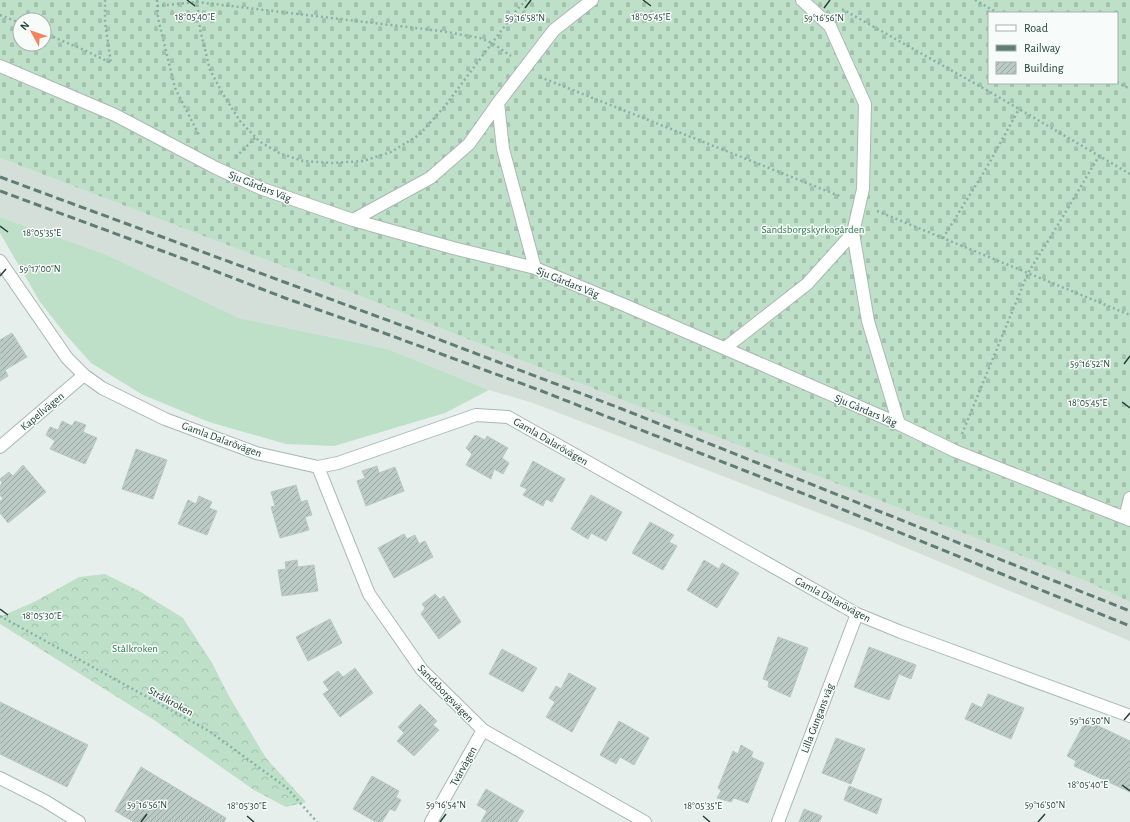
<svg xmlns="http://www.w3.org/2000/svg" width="1130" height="822" font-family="'Alegreya Sans',sans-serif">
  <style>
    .built { fill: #d4dfda }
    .grass { fill: #bfe0c8 }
    .forest { fill: url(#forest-crowns) }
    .cemetery { fill: url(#cemetery-stones); fill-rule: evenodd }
    .building { fill: url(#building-hatch); stroke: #b8c9c2 }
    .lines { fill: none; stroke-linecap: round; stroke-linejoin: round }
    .minor-casing { stroke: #a8b8b2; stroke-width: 14 }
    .path { stroke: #86b3a5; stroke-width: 2.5; stroke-dasharray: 2 3; stroke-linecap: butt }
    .minor { stroke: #fff; stroke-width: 12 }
    .rail { stroke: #5f7d75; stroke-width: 3; stroke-dasharray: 8 4; stroke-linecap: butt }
    .ticks { fill: none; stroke: #24423a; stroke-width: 1.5 }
    .labels { text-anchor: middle; stroke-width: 3; stroke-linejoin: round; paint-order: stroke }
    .street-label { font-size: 11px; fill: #24423a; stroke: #f7fbf9 }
    .park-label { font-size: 11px; fill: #2d7a4b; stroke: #f7fbf9 }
    .ticks-label { font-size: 10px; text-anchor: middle; fill: #24423a; stroke: #f7fbf9; stroke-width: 3; stroke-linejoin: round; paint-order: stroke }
  </style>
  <defs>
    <pattern id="forest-crowns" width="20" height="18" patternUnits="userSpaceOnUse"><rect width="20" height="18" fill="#bfe0c8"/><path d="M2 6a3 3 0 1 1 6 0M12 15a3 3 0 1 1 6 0" fill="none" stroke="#a4c1ad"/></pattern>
    <pattern id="cemetery-stones" width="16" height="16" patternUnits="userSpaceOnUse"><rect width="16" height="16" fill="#bfe0c8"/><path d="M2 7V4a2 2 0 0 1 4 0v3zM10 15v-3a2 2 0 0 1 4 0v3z" fill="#a4c1ad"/></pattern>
    <pattern id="building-hatch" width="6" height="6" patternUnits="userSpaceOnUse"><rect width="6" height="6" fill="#bbcac4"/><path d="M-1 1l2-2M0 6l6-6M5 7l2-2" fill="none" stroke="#98a6a0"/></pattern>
  </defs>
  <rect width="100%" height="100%" fill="#e6efeb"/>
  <path class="built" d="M0,158l355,136 155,62 576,225 44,21v39l-267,-111 -330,-127 -44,-13 -101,-41 -149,-31 -134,-64 -102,-36 -3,-1z"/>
  <path class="grass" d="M0,217l105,37 134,64 149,31 101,41 -44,23 -111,33 -48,-2 -77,-22 -66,-27 -52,-32 -25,-28 -26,-33 -40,-69z"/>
  <path class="forest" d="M105,574l36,18 42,26 29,45 18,35 36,60 40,44 -20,5 -32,-17 -100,-70 -154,-96v-7l36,-16 43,-24z"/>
  <path class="cemetery" d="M0,0h1130v602l-44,-21 -576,-225 -155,-62 -355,-136zM989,13h128v70h-128zM20,20h24v24h-24z"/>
  <path class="building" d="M12,333l15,24 -22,13 3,6 -8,5v-41z
    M62,421l10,5 3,-5 11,4 -3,7 14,6 -12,26 -35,-15 5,-8 -9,-6 4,-8 8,3z
    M475,435l10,5 2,-4 21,12 -6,10 7,5 -6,11 -9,-5 -3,10 -25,-14 6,-11 -6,-6z
    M136,449l31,11 -14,39 -31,-10z
    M533,461l32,18 -13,23 -6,-3 -3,7 -20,-11 4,-6 -7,-3z
    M23,465l23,27 -38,31 -8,-10v-12l3,-2 -3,-4v-9l2,-3 -2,-4 9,-7 4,4z
    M377,466l2,7 16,-6 9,24 -38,15 -9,-25 8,-3 -3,-7z
    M296,485l5,17 6,-2 5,15 -7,2 4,13 -29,8 -9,-31 4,-1 -4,-14z
    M591,495l31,17 -16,29 -15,-8 -3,6 -17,-10z
    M199,496l13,6 -3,6 8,3 -10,24 -29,-11 10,-24 8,4z
    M650,522l24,13 -5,7 8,4 -14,24 -31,-17z
    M404,534l3,5 8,-4 4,9 6,-3 8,16 -39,21 -16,-30z
    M297,560l1,7 16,-2 4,26 -36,5 -4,-26 8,-1 -1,-7z
    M704,560l15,9 3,-6 17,10 -22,35 -30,-18z
    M435,594l5,5 4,-3 17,26 -22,17 -18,-25 4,-6 -3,-4z
    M330,619l12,24 -34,18 -12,-24z
    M778,637l30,11 -18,49 -22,-10 1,-6 -6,-2z
    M869,647l47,18 -5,14 -12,-5 -10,26 -35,-13z
    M502,649l35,19 -14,24 -34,-18z
    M355,668l18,25 -33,24 -17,-23 6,-4 -6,-8 15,-11 5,6z
    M569,673l27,15 -24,44 -26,-15 9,-15 -6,-4 7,-12 5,3z
    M988,694l36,14 -13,31 -46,-20 7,-16 10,5z
    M0,702l88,43 -21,42 -67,-33z
    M420,704l17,17 -4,4 6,5 -25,26 -17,-15 7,-8 -6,-6z
    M1086,720l44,21v51l-56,-26 2,-5 -9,-5z
    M619,721l30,17 -15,27 -14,-8 -4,7 -16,-9z
    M836,738l29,11 -14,35 -29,-11z
    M741,745l12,7 -2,5 13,6 -16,40 -14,-5 -3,4 -14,-4 4,-7 -3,-3 15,-37 5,3z
    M141,767l85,51 -2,4h-90l-19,-11z
    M372,776l27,15 -3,6 5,3 -6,11 -5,-2 -8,13h-6l-23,-13z
    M849,786l33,13 -5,15 -33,-14z
    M486,789l38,22 -7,11h-36l6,-11 -10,-6z
    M804,809l18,7 -3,6h-20z"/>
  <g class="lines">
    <defs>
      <path id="minor" d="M802,0l28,26 35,78 -2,85 -10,44 15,88 31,103
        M0,66l115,49 101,53 44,20 93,32 100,28 82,20 94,39 270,117 56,27 175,69
        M353,220l77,-42 39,-34 29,-41
        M0,261l67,97 17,17 18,13 63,31 91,34 62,14 20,-4 138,-48 32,2 349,197 44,18 229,84
        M535,268l-32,-119 -5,-46 56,-73 38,-30
        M725,348l82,-64 46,-51
        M0,447l84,-72
        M318,467l51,127 53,76 61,60 162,92
        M1125,518l5,-20
        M0,778l45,23 34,21
        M431,822l52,-92
        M778,822l79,-208"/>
    </defs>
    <use href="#minor" class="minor-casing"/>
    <path class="path" d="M157,0l1,18 17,70 25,49
      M197,0l3,29 10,41 13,24 17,27 19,20 20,12 24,8 29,2 31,-2 28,-9 28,-17 26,-29 71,-95 10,-11
      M975,0l23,13
      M157,6l40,-4 244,29 39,7 12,5 19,13
      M842,9l148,83 140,82
      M0,15l20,8
      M44,33l40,17 27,13 -6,-41v-22
      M540,77l302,120
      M1117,82l13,7
      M236,157l20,-20
      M877,211l253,104
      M943,238l44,-71 32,-58
      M962,434l66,-161 25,-40 46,-77
      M0,616l209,115 78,57 30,34"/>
    <use href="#minor" class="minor"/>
    <path class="rail" d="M0,177l414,153 208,79 508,202
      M0,191l184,68 101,39 99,35 155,57 273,107 318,129"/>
  </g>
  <path class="ticks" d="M187,0l8,6M643,0l8,6M525,8l6,-8M824,8l6,-8M0,226l8,6M0,276l6,-7M1124,364l6,-8M1122,402l8,6M0,609l8,6M1124,720l6,-7M1122,785l8,6M247,816l7,6M703,816l7,6M141,822l6,-8M440,822l6,-8M1038,822l7,-8"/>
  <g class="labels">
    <g class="street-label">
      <text transform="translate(260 186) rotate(22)" y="4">Sju Gårdars Väg</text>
      <text transform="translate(568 282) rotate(22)" y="4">Sju Gårdars Väg</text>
      <text transform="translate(866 410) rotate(23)" y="4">Sju Gårdars Väg</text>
      <text transform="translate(42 411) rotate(-40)" y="4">Kapellvägen</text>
      <text transform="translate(222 439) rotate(20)" y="4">Gamla Dalarövägen</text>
      <text transform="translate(551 441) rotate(30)" y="4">Gamla Dalarövägen</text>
      <text transform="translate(833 599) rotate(28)" y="4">Gamla Dalarövägen</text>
      <text transform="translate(446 693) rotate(46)" y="4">Sandsborgsvägen</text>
      <text transform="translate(171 701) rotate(29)" y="4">Strålkroken</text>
      <text transform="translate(817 718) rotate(-69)" y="4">Lilla Gungans väg</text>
      <text transform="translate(463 766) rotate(-61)" y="4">Tvärvägen</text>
    </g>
    <g class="park-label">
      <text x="813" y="233">Sandsborgskyrkogården</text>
      <text x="135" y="652">Stålkroken</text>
    </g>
  </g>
  <g class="ticks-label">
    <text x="195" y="20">18°05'40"E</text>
    <text x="651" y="20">18°05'45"E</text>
    <text x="525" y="21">59°16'58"N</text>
    <text x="824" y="21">59°16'56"N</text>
    <text x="42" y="236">18°05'35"E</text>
    <text x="40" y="272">59°17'00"N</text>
    <text x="1090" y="367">59°16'52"N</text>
    <text x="1088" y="406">18°05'45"E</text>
    <text x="42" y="619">18°05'30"E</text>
    <text x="1090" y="724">59°16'50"N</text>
    <text x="1088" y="788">18°05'40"E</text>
    <text x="147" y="808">59°16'56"N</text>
    <text x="446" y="808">59°16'54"N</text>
    <text x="1045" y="808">59°16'50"N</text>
    <text x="247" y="809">18°05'30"E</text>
    <text x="703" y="809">18°05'35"E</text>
  </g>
  <rect x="988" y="12" width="130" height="72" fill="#f7fbf9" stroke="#a3b1ad"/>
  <rect x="996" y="25" width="20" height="6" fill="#ffffff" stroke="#a3b1ad"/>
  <text x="1024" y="32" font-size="12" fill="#24423a">Road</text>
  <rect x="996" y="45" width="20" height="6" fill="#5f7d75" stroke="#a3b1ad"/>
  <text x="1024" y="52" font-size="12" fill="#24423a">Railway</text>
  <rect x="996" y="62" width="20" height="12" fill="url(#building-hatch)" stroke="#a3b1ad"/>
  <text x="1024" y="72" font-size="12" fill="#24423a">Building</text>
  <g transform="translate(32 32) rotate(310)"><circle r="19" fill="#f7fbf9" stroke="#a3b1ad"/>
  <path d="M0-3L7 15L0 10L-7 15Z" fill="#f4845f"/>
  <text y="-6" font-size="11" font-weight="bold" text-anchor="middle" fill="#24423a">N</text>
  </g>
</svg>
